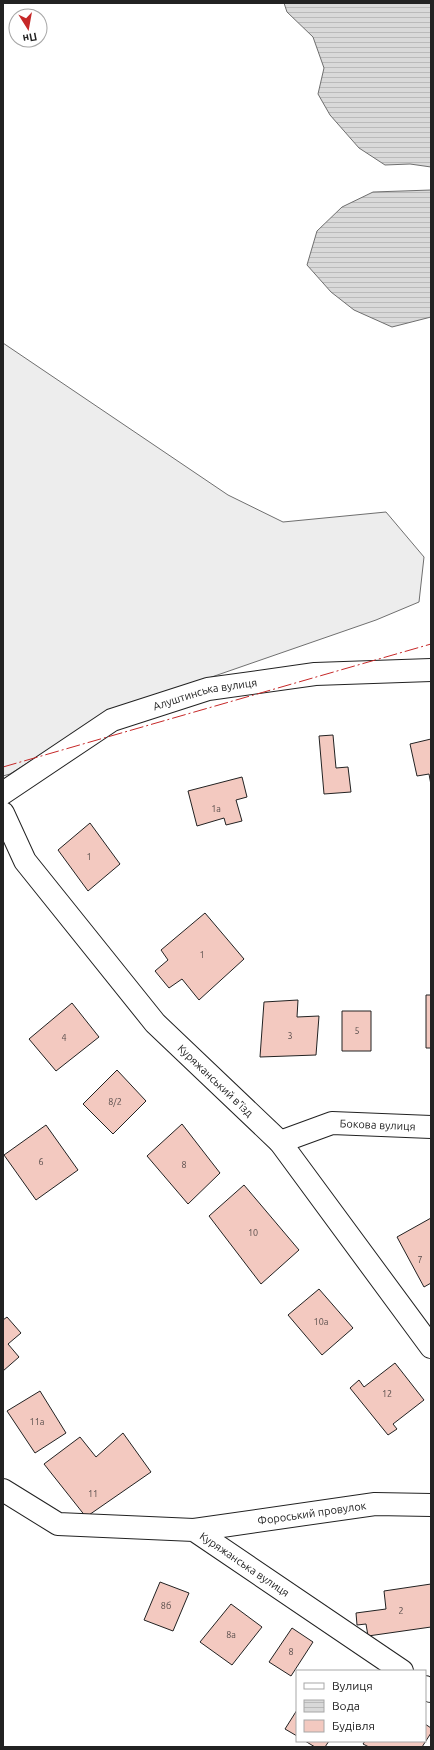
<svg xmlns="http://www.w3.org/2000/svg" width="434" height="1750" font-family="Ubuntu,sans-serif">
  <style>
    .parking { fill: #ededed; stroke: #6f6f6f }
    .water { fill: url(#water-rules); stroke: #6f6f6f }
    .building { fill: #f3c9c0; stroke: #222 }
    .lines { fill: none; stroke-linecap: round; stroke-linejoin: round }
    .street-casing { stroke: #222; stroke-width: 24 }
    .street { stroke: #fff; stroke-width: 22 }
    .power { stroke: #c62828; stroke-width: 1; stroke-dasharray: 14 3 2 3; stroke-linecap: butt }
    .labels { text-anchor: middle; stroke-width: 3; stroke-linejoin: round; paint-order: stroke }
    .number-label { font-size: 9px; fill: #564c4a }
    .street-label { font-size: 11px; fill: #222; stroke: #fff }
  </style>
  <defs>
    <pattern id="water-rules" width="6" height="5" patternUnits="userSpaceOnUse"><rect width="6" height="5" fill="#d9d9d9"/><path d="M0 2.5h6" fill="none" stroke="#bababa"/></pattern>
  </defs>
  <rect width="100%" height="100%" fill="#fff"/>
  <path class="parking" d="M3,343l225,152 55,27 103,-10 38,45 -5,45 -43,18 -271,94 -95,60 -7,2z"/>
  <path class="water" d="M284,3h147v164l-21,-3 -25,1 -26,-17 -29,-33 -12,-21 6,-26 -11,-31 -26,-25z
    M431,190v127l-39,10 -38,-17 -23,-18 -24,-27 10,-34 25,-24 31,-15z"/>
  <path class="building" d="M333,735l3,33 12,-1 3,25 -27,2 -5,-58z
    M431,739v46l-2,-11 -12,2 -7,-32z
    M242,777l5,20 -11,3 6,21 -16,4 -2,-7 -27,8 -9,-35z
    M90,823l30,41 -32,27 -30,-41z
    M205,913l39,46 -45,41 -17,-21 -13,9 -14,-17 13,-11 -7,-10z
    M426,995h5v53h-5z
    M298,1000l-1,17 22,-1 -3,39 -56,2 4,-55z
    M72,1003l27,34 -43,34 -27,-32z
    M342,1011h29v40h-29z
    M117,1070l29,31 -33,33 -30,-30z
    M182,1124l38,49 -32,31 -41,-48z
    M46,1125l32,45 -42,30 -32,-45z
    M244,1185l55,65 -38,34 -52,-68z
    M431,1218v65l-7,4 -27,-50z
    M319,1289l34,39 -31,27 -34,-40z
    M7,1317l14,16 -13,11 11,13 -16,14v-51z
    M395,1363l29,37 -31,24 4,5 -9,6 -38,-47 9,-8 5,7z
    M40,1391l26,42 -31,20 -28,-42z
    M123,1433l28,39 -65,45 -42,-53 36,-27 16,20z
    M160,1582l29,11 -16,38 -29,-11z
    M431,1584v43l-63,9 -2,-12 -9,1 -1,-12 30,-4 -2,-18z
    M231,1604l31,23 -30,38 -32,-23z
    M292,1628l21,14 -22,34 -22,-14z
    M297,1710v26l-12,-7z
    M425,1724l6,4v5l-9,14h-53l-6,-3 2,-3h60z
    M305,1741h24l-4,6h-10z"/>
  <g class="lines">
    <defs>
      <g id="street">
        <path id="s1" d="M3,793l109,-73 96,-31 107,-15 116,-4"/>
        <path id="s2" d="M3,813l22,48 130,162 125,119 151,205"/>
        <path id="s3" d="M280,1142l52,-19 99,4"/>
        <path id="s4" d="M3,1490l55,34 136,6 208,141"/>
        <path id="s5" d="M194,1530l181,-26 56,1"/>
        <path d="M425,1687l6,4"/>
      </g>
    </defs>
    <use href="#street" class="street-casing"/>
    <use href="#street" class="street"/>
    <path class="power" d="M3,767l428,-123"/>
  </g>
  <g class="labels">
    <g class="number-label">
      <text x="216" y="812">1а</text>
      <text x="89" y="860">1</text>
      <text x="202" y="958">1</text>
      <text x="357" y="1034">5</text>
      <text x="290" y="1039">3</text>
      <text x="64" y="1041">4</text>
      <text x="115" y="1105">8/2</text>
      <text x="41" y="1165">6</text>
      <text x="184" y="1168">8</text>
      <text x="253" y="1236">10</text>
      <text x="420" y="1263">7</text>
      <text x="321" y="1325">10а</text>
      <text x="387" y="1397">12</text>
      <text x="37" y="1425">11а</text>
      <text x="93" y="1497">11</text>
      <text x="166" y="1609">8б</text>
      <text x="401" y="1614">2</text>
      <text x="231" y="1638">8а</text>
      <text x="291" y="1655">8</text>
    </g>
    <g class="street-label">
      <text dy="4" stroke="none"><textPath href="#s1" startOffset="228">Алуштинська вулиця</textPath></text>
      <text dy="4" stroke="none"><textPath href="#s2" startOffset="344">Куряжанський в’їзд</textPath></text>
      <text dy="4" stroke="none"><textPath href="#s3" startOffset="101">Бокова вулиця</textPath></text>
      <text dy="4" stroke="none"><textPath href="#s5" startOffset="119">Фороський провулок</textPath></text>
      <text dy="4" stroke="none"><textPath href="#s4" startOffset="262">Куряжанська вулиця</textPath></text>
    </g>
  </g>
  <rect width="434" height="1750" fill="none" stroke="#222222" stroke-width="8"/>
  <rect x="296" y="1670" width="130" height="72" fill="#ffffff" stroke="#a7a7a7"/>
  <rect x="304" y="1683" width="20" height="6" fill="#ffffff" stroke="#a7a7a7"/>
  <text x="332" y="1690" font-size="12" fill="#222222">Вулиця</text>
  <rect x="304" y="1700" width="20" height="12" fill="url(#water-rules)" stroke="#a7a7a7"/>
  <text x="332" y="1710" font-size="12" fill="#222222">Вода</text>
  <rect x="304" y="1720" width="20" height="12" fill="#f3c9c0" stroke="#a7a7a7"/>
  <text x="332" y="1730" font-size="12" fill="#222222">Будівля</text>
  <g transform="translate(28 28) rotate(169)"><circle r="19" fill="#ffffff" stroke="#a7a7a7"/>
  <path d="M0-3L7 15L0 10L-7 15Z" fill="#c62828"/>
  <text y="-6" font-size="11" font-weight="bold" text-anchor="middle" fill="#222222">Пн</text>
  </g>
</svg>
